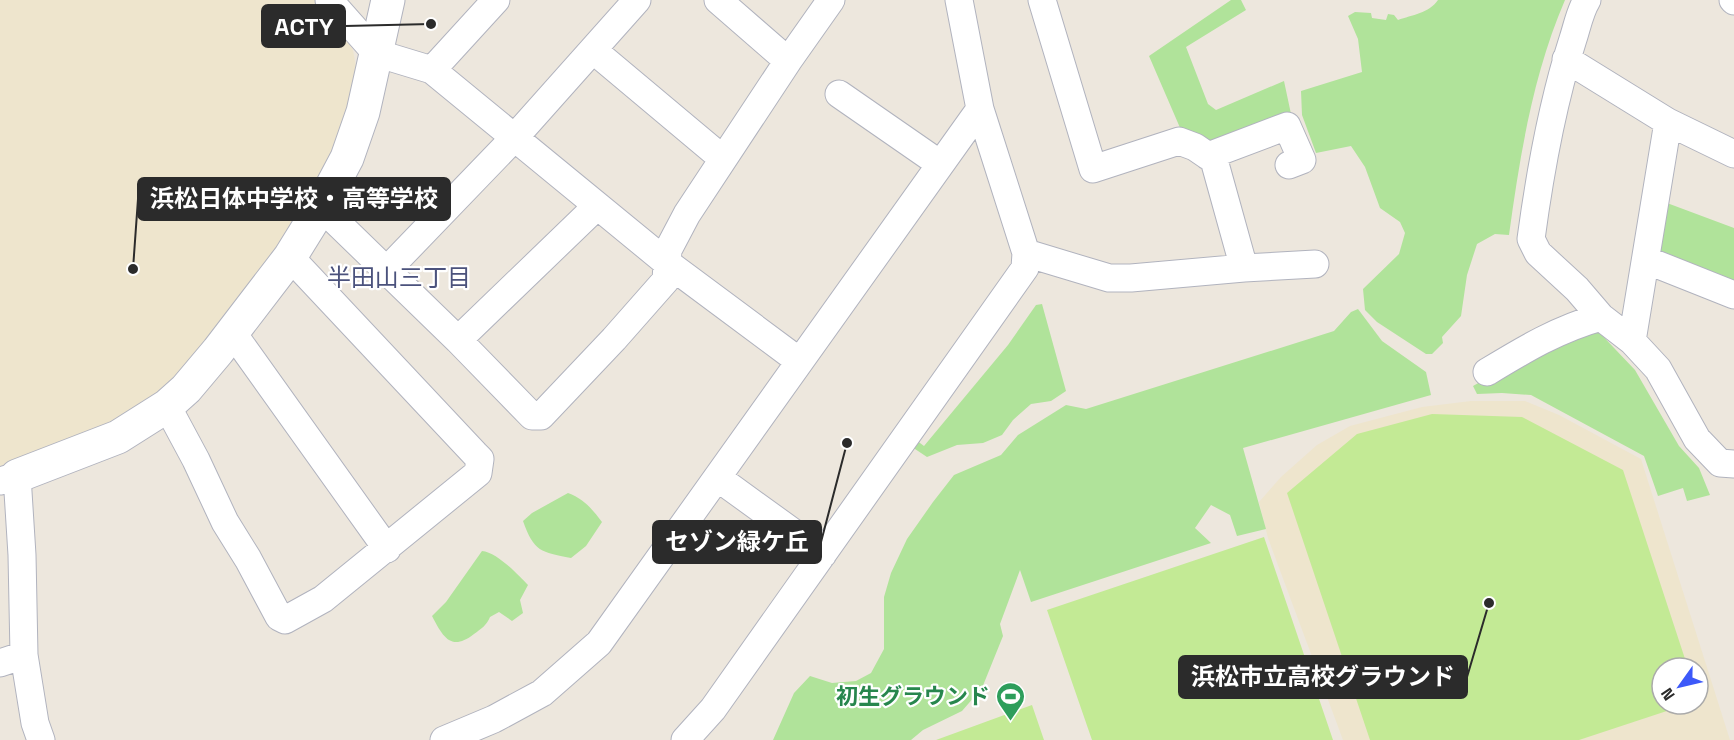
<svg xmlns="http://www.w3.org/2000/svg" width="1734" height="740" font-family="'Space Grotesk','Noto Sans JP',sans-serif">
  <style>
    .education { fill: #eee5cd; fill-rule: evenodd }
    .green { fill: #b0e39a }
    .pitch { fill: #c3ea95 }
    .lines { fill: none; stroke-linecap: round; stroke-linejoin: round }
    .street-casing { stroke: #b1b3be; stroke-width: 29 }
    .secondary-casing { stroke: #b1b3be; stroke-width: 35 }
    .street { stroke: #fff; stroke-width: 27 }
    .secondary { stroke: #fff; stroke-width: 33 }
    .labels { text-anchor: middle; stroke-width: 4.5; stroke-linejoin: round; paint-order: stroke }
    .leisure-label { font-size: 22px; font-weight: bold; fill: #27864d; stroke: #fff; text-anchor: end }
    .neighbourhood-label { font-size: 24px; fill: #4b527c; stroke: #fff }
    .leader { fill: none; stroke: #2b2b2b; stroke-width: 2 }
    .callout-dot { fill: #2b2b2b; stroke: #fff; stroke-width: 2 }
    .callout { fill: #2b2b2b; stroke: #2b2b2b; stroke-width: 2 }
    .callout-label { font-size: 24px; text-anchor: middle; font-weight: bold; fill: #fff }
  </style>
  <rect width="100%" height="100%" fill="#ede7dd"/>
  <path class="education" d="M0,0h316l14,16 23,34 5,28 -28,88 -113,171 -62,59 -54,41 -101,31z
    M1471,401h54l34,14 82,44 89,281h-387l-75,-202 -9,-36 22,-25 36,-32 33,-19 72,-19zM1662,668h36v36h-36z"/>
  <path class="green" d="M1231,0h10l5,10 -60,37 22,57 8,6 68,-29 7,33 -78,31 -32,-15 -32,-74z
    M1438,0h127c-32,74 -45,155 -56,235l-14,-1 -18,10 -10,31 -6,41 -19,21 1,6 -11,11h-6l-49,-32 -12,-12 -2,-21 36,-35 6,-21 -5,-11 -20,-14 -15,-41 -14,-21 -35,7 -14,-38 -1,-24 61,-19 -4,-33 -10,-23 7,-4 16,1 1,5 14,2 2,-6 6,1 4,5c14,-5 31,-7 40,-20z
    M1667,203l67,25v56l-70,-29 -7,-10z
    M1042,304l24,87 -15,10 -20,3 -18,16 -11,15 -19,8 -26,2 -30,12 -15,-10 4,-7 8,6 84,-101 28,-40z
    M1358,309l24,32 44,31 5,23 -188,53 23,81 -29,7 -7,-21 -19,-10 -16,23 16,15 -180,59 -11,-32 -20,54 3,12 -21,52 -20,23 -39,19 -12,10h-138l21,-47 16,-17 22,7 24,-2 15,-8 13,-24v-52l7,-24 16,-34 26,-37 21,-27 47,-20 17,-20 48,-30 20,4 248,-78 17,-19z
    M1596,329l39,41 44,76 20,22 11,27 -23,6 -4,-13 -25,8 -14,-40 -113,-61 -29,-2 -25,1 -4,-8 25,-14z
    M568,493c16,6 24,16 34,29l-16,24 -15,12c-30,-6 -37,-6 -48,-37l9,-8z
    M482,551c15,1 36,24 46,34l-8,15 3,13 -11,8 -13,-9 -9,5c-3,8 -9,12 -16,17 -23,18 -31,3 -42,-18l14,-14z"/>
  <path class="pitch" d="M1432,414l90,3 101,53 65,198h-26v36h26l-109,36h-209l-83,-247 70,-59z
    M1264,537l69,203h-241l-45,-130z
    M1032,705l12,35h-108z"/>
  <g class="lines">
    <defs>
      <path id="street" d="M329,0l47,53 56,17 234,192 133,99
        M718,0l70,61
        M1587,0c-7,11 -10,27 -14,39 -21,65 -33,133 -42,200l7,14 39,36 24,28 31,24 26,28 39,70 23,24 14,1
        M1733,0l1,1
        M593,50l130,109
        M1566,59l102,63 66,32
        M432,70l64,-70
        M839,94l101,70
        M1208,156l79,-30 15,34 -13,5
        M321,207l137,133 74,76h9l73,-77 52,-59 2,-30 19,-36 101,-153 43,-61
        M1026,253l83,25h22l113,-10 -30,-108 -19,-13 -16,-6 -86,28 -51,-169
        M1646,260l88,35
        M1244,268l71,-4
        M386,271l129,-134 122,-137
        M232,332l155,217
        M458,340l139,-134
        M1632,341l36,-219
        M1487,372c38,-23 71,-43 114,-55
        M167,406l29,54 29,62 23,37 31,58 6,3 38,-21 155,-126 2,-14 -5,-5 -185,-197
        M718,478l105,76
        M0,481l17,-5 5,79 2,100 11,68 6,17
        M0,663l24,-8
        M444,740l50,-21 48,-26 57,-50 381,-534
        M685,740l28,-31 312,-441 1,-15 -46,-144 -21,-109"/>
      <path id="secondary" d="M17,476l101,-39 49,-31 19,-17 32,-38 72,-94 31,-50 26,-49 16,-46 25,-112"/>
    </defs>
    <use href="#street" class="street-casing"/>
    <use href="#secondary" class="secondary-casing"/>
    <use href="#street" class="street"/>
    <use href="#secondary" class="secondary"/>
  </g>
  <defs>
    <symbol id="stadium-pin" viewBox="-11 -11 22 30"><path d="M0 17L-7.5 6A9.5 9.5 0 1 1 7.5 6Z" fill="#2e9e5b" stroke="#fff"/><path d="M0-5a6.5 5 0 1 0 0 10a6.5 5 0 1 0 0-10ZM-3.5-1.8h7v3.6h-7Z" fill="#fff"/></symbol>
  </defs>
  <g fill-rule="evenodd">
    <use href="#stadium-pin" x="994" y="680" width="33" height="45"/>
  </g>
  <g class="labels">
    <g class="leisure-label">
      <text x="990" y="704">初生グラウンド</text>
    </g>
    <g class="neighbourhood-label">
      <text x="399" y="286">半田山三丁目</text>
    </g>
  </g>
  <path class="leader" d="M431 24L345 26M133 269L138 199M847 443L821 542M1489 603L1467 677"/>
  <g class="callout-dot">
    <circle cx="431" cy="24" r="6"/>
    <circle cx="133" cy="269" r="6"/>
    <circle cx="847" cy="443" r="6"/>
    <circle cx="1489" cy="603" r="6"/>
  </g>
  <g class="callout">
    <rect x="262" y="5" width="83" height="42" rx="6"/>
    <rect x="138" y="178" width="312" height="42" rx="6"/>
    <rect x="653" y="521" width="168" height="42" rx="6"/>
    <rect x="1179" y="656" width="288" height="42" rx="6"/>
  </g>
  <g class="callout-label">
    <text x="304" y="35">ACTY</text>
    <text x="294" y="207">浜松日体中学校・高等学校</text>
    <text x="737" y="550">セゾン緑ケ丘</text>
    <text x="1323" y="685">浜松市立高校グラウンド</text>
  </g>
  <g transform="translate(1680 686) rotate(236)"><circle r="28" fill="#ffffff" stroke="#aaaaaa" stroke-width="1.5"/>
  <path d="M0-4.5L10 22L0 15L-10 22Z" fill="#3d59f9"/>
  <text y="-9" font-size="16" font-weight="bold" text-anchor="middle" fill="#2b2b2b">N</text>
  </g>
</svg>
